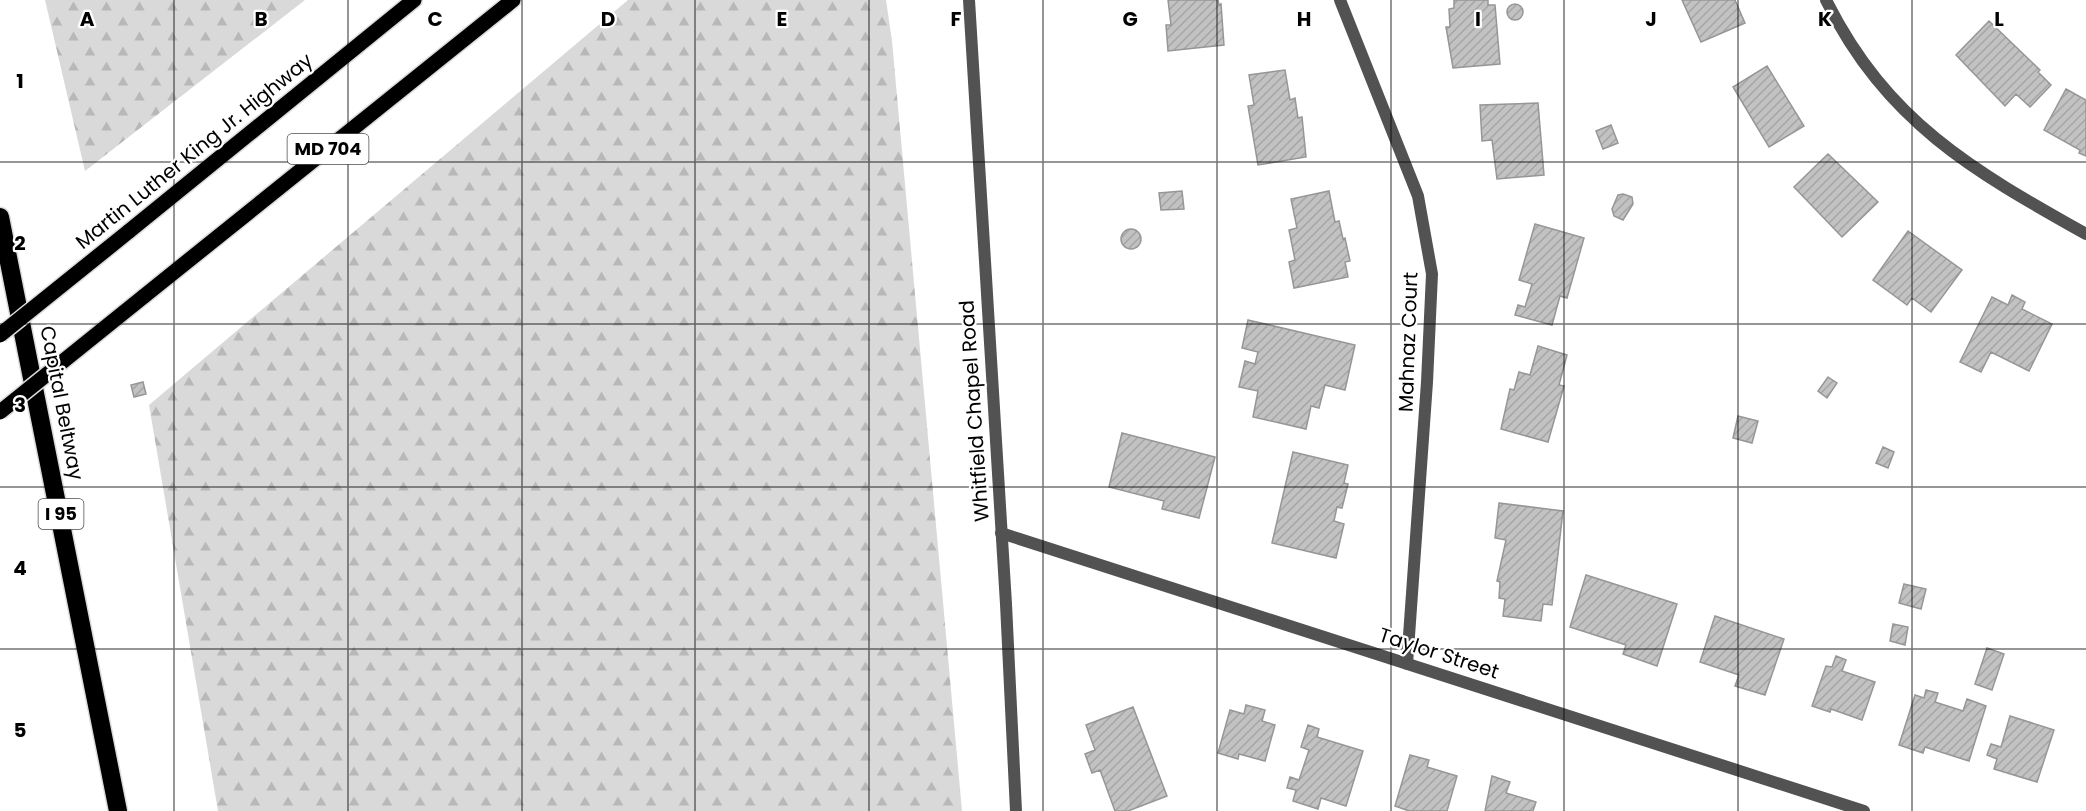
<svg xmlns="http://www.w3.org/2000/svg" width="2086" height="811" font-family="Poppins,sans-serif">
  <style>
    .forest { fill: url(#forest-firs) }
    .building { fill: url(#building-hatch); stroke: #969696; stroke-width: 1.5 }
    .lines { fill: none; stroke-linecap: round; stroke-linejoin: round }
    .primary-casing { stroke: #dbdbdb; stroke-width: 18 }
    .motorway-casing { stroke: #dbdbdb; stroke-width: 21 }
    .minor { stroke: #525252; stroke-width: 12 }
    .tertiary { stroke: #525252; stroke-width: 12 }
    .primary { stroke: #000; stroke-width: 15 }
    .motorway { stroke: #000; stroke-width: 18 }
    .primary-bridge-casing { stroke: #dbdbdb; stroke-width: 18; stroke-linecap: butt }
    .primary-bridge { stroke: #000; stroke-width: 15 }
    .grid { fill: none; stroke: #000; stroke-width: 1.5; stroke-opacity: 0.55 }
    .labels { text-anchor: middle; stroke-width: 4.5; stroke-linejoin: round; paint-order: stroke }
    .shield { fill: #fff; stroke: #4c4c4c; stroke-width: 1.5 }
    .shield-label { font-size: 18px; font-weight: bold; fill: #000 }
    .street-label { font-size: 20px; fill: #000; stroke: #fff }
    .grid-label { font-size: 20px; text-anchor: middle; font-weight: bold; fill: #000; stroke: #fff; stroke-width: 4.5; stroke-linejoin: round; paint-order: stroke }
  </style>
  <defs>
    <pattern id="forest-firs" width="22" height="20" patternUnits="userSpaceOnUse" patternTransform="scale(1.5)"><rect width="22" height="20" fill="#d9d9d9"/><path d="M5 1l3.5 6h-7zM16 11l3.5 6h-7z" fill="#b8b8b8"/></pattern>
    <pattern id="building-hatch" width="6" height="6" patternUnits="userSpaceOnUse" patternTransform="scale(1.5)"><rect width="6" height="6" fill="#c2c2c2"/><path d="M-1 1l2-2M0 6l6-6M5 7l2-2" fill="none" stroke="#a5a5a5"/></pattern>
  </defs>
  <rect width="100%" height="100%" fill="#fff"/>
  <path class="forest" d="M45,0h260l-220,171z
    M628,0h258l6,41 70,770h-744l-69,-406z"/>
  <path class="building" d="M1168,0h50l1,5 2,-1 3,41 -56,6 -2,-26h5z
    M1454,0h34v5h7l5,59 -47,4 -7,-41h4l-1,-18 5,-1z
    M1682,0h53l10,23 -44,19z
    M1507 12a8 8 0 1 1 16 0a8 8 0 1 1-16 0Z
    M1989,21l51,49 -2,2 13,13 -21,22 -14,-13 -11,12 -49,-51z
    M1767,66l37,60 -35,21 -36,-60z
    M1285,70l5,30 5,-2 3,20 4,-1 4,40 -48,8 -10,-59 6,-1 -5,-30z
    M2066,89l20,11v56l-7,-3 1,-3 -36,-20z
    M1538,103l6,72 -47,4 -5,-39 -10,1 -2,-36z
    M1611,125l7,18 -15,6 -7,-18z
    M1828,154l50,48 -36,35 -48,-50z
    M1182,191l2,18 -23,1 -2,-17z
    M1329,191l6,31 4,-1 4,18 2,-1 5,23 -5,1 3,15 -54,11 -5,-26 6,-2 -6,-30 8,-2 -6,-29z
    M1623,194l9,3 1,7 -10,16 -9,-4 -2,-7 6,-14z
    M1535,224l49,14 -17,60 -7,-2 -8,29 -37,-10 3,-10 7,2 7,-23 -13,-4z
    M1121 239a10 10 0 1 1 20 0a10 10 0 1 1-20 0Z
    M1908,231l54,39 -31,42 -19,-14 -5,7 -34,-25z
    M2012,295l13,7 -3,7 30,15 -23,47 -38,-19 -10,20 -21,-10 32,-65 16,8z
    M1248,320l107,25 -10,45 -20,-5 -6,23 -8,-2 -5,23 -53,-12 5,-26 -19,-4 6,-26 10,3 3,-12 -16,-4z
    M1538,346l29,9 -8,30 5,1 -16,56 -47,-13 9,-40 4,1 5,-18 11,3z
    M1828,377l9,6 -10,15 -9,-7z
    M143,382l3,12 -12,3 -3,-12z
    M1738,416l20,5 -6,22 -19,-5z
    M1122,433l93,24 -16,61 -37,-9 2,-8 -55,-14z
    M1883,447l11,5 -6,16 -12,-5z
    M1293,452l55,13 -4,18 4,1 -6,24 -5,-1 -3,14 10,3 -8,34 -64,-15z
    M1499,503l64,8 -11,94 -9,-1 -2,17 -38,-5 2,-17 -6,-1 1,-16 -3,-1 9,-41 -11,-2z
    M1586,575l91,29 -20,62 -34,-12 3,-9 -56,-18z
    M1904,584l22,5 -5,20 -22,-6z
    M1715,616l69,23 -19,56 -30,-9 4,-11 -39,-13z
    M1893,624l15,3 -3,18 -15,-4z
    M1987,648l17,6 -12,36 -17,-6z
    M1836,656l10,4 -4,11 33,11 -13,38 -31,-11 -1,3 -18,-6 14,-40 6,1z
    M1926,690l12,3 -3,9 28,9 4,-12 19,7 -17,55 -44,-14 -2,6 -24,-8 16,-50 9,3z
    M1246,705l19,5 -3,11 13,4 -10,36 -26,-7 -1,5 -20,-6 12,-43 14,4z
    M1133,707l34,89 -39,15h-13l-15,-41 -8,3 -7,-19 10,-4 -9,-25z
    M2010,716l44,14 -17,52 -43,-13 3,-10 -10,-4 4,-11 10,3z
    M1308,725l11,4 -2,8 46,14 -17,55 -25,-8 -3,11 -25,-8 3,-11 -9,-2 3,-11 9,3 10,-30 -8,-3z
    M1410,755l19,5 -2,7 30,9 -10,35h-38l-14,-5z
    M1492,776l18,6 -4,11 30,9 -3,9h-48z"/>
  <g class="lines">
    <defs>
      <path id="primary" d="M128,232l286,-232
        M143,297l370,-297"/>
      <path id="motorway" d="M0,217l118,594"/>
    </defs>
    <use href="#primary" class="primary-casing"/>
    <use href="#motorway" class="motorway-casing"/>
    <path class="minor" d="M1340,0l78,196 14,78 -5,108 -20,282
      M1826,0c61,122 146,170 260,234
      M1001,533l863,278"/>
    <path class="tertiary" d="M969,0l37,604 10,207"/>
    <use href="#primary" class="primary"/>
    <use href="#motorway" class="motorway"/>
    <defs>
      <path id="primary-bridge" d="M0,335l128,-103
        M0,412l143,-115"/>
    </defs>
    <use href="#primary-bridge" class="primary-bridge-casing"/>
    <use href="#primary-bridge" class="primary-bridge"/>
  </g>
  <path class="grid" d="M174,0v811M348,0v811M522,0v811M695,0v811M869,0v811M1043,0v811M1217,0v811M1391,0v811M1564,0v811M1738,0v811M1912,0v811M0,162h2086M0,324h2086M0,487h2086M0,649h2086"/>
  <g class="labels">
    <g class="shield">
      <rect x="287.5" y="134" width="81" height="30" rx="4.5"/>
      <rect x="38.5" y="499" width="45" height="30" rx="4.5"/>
    </g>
    <g class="shield-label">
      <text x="328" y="155">MD 704</text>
      <text x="61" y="520">I 95</text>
    </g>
    <g class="street-label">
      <text transform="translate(194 151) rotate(-39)" y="7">Martin Luther King Jr. Highway</text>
      <text transform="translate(1408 342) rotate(-88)" y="7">Mahnaz Court</text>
      <text transform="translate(62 403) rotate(79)" y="7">Capital Beltway</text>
      <text transform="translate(974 411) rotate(-94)" y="7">Whitfield Chapel Road</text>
      <text transform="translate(1439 653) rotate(18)" y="7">Taylor Street</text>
    </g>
  </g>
  <g class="grid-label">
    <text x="87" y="26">A</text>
    <text x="261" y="26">B</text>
    <text x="435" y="26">C</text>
    <text x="608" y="26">D</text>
    <text x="782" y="26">E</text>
    <text x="956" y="26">F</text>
    <text x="1130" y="26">G</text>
    <text x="1304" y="26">H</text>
    <text x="1478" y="26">I</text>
    <text x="1651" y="26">J</text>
    <text x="1825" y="26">K</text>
    <text x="1999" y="26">L</text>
    <text x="20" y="88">1</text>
    <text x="20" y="250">2</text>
    <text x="20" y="412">3</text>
    <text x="20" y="575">4</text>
    <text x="20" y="737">5</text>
  </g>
</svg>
